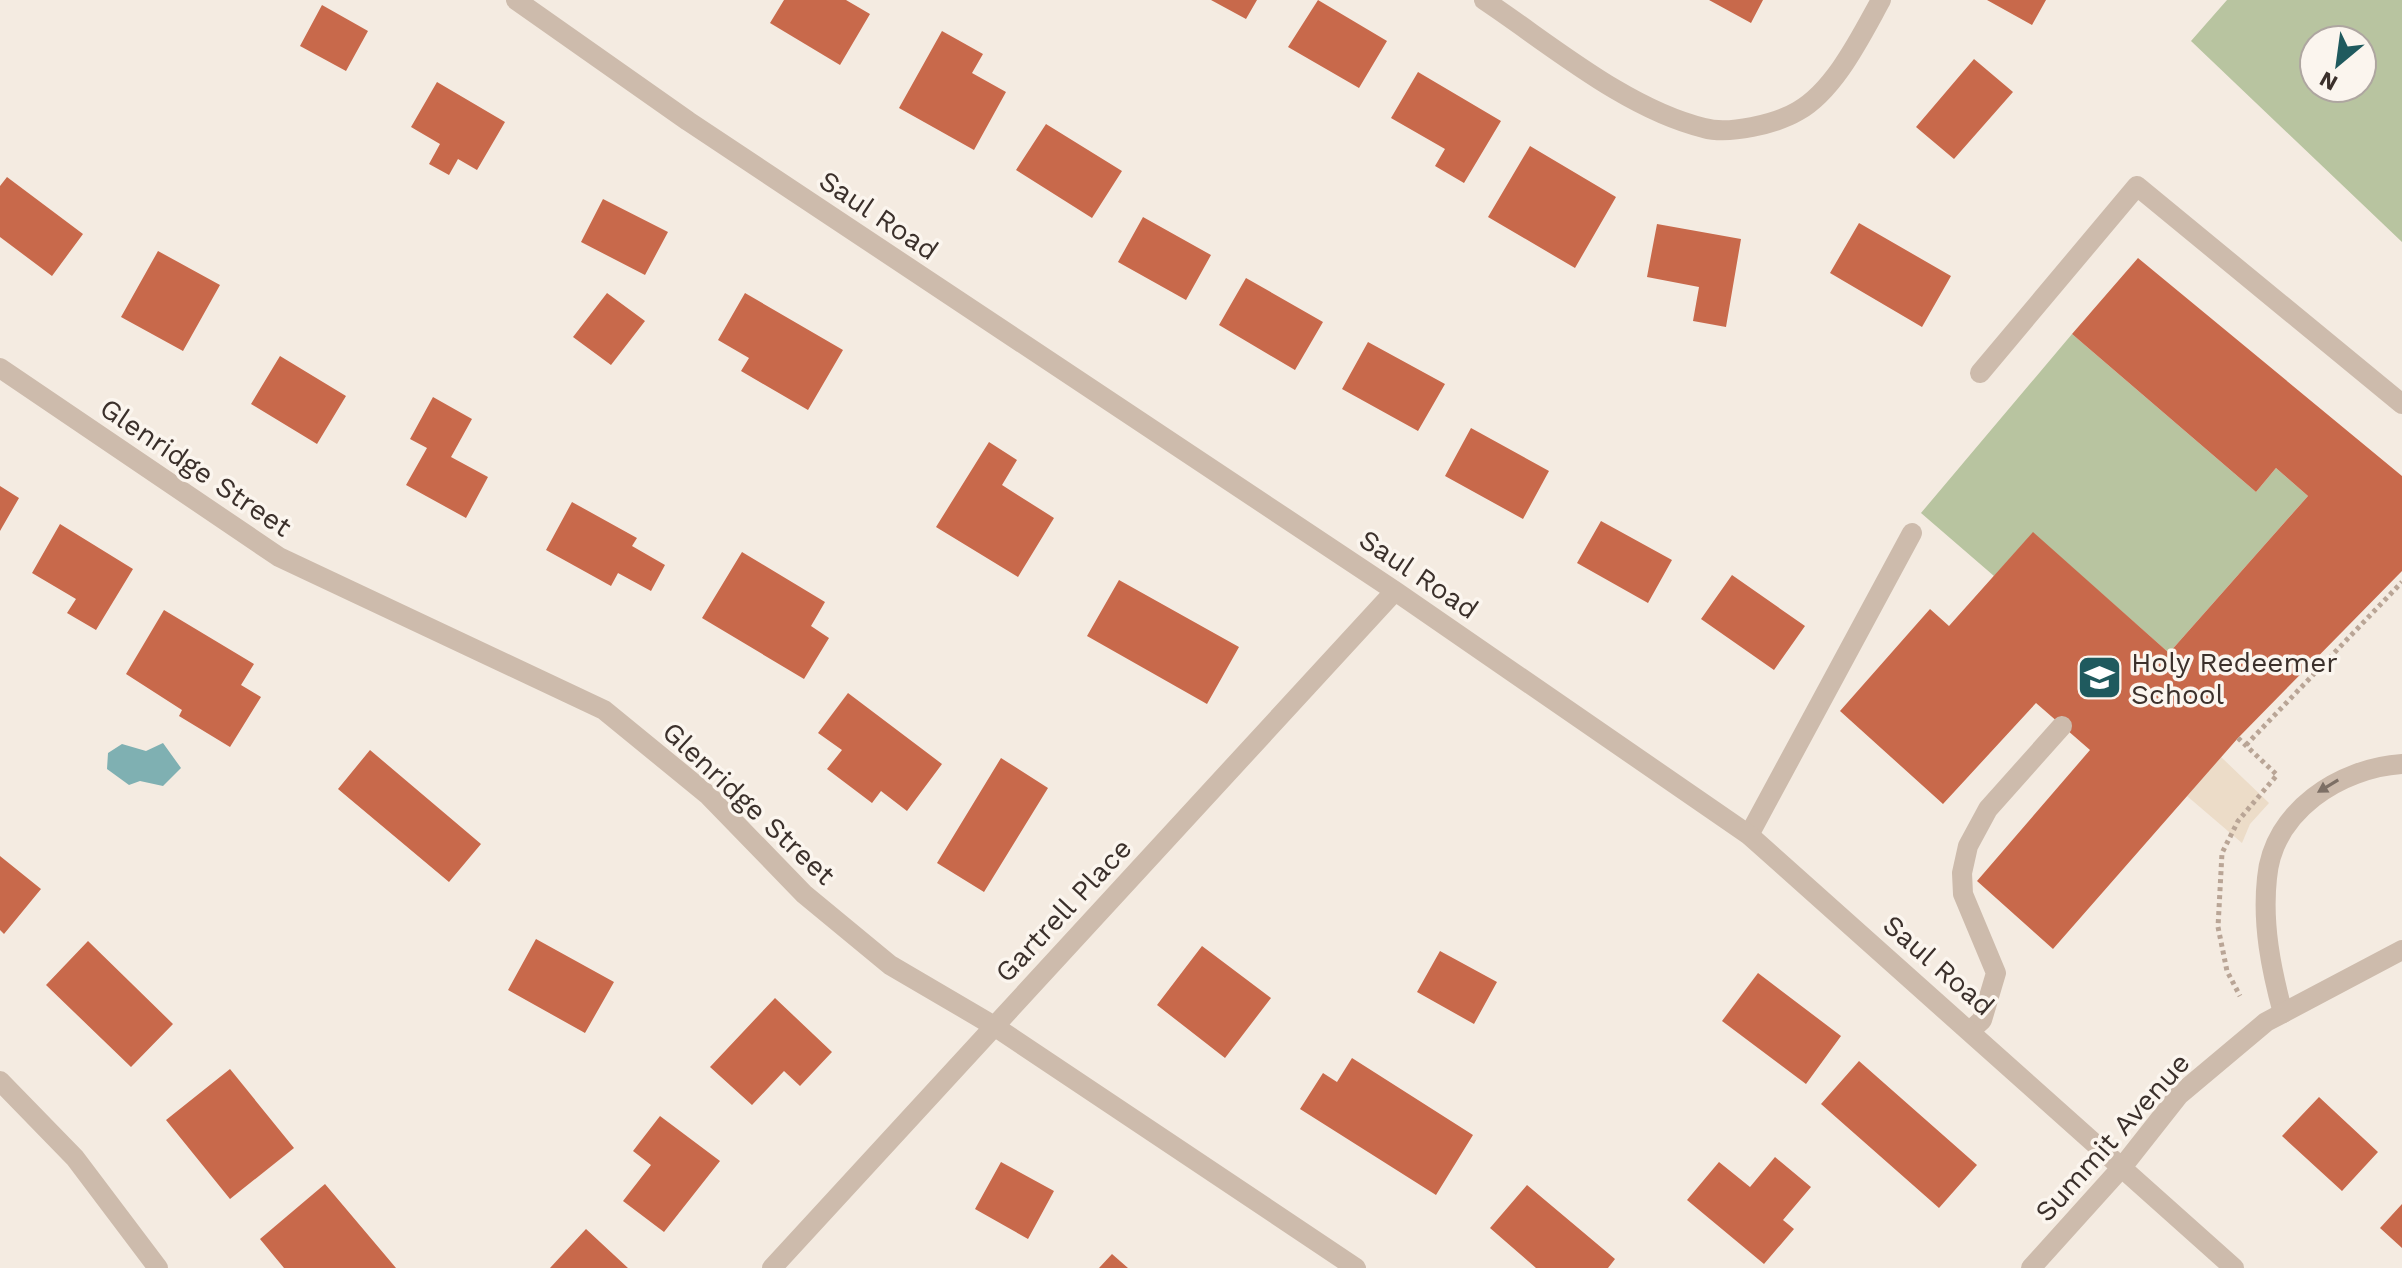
<svg xmlns="http://www.w3.org/2000/svg" width="2402" height="1268" font-family="'Work Sans',sans-serif">
  <style>
    .green { fill: #b8c4a0; fill-rule: evenodd }
    .plaza { fill: #ecdcc8 }
    .water { fill: #7fb0b2 }
    .building { fill: #c8694b }
    .lines { fill: none; stroke-linecap: round; stroke-linejoin: round }
    .path { stroke: #b9a596; stroke-width: 5; stroke-dasharray: 4 4; stroke-linecap: butt }
    .service { stroke: #cdbbac; stroke-width: 20 }
    .minor { stroke: #cdbbac; stroke-width: 20 }
    .oneway { fill: #7d6f65 }
    .labels { text-anchor: middle; stroke-width: 7; stroke-linejoin: round; paint-order: stroke }
    .street-label { font-size: 28px; fill: #3b302b; stroke: #fbf5ee }
    .poi-label { font-size: 28px; fill: #3b302b; stroke: #fbf5ee; text-anchor: start }
  </style>
  <rect width="100%" height="100%" fill="#f4ebe1"/>
  <path class="green" d="M2227,0h175v242l-211,-201zM2362,40v48h-48v-48z
    M2072,334l184,158 20,-24 32,28 -139,157 -136,-120 -39,43 -73,-63z"/>
  <path class="plaza" d="M2221,757l48,46 -19,21 -8,19 -55,-47z"/>
  <path class="water" d="M163,743l18,25 -18,18 -23,-5 -11,4 -22,-16 1,-16 14,-9 24,7z"/>
  <path class="building" d="M784,0h62l24,14 -30,51 -70,-42z
    M1211,0h46l-11,19z
    M1318,0l69,41 -28,47 -71,-41z
    M1709,0h54l-12,23z
    M1987,0h59l-14,25z
    M322,5l46,26 -22,40 -46,-25z
    M942,31l41,23 -11,19 34,19 -32,58 -75,-42z
    M1974,59l39,33 -59,67 -38,-32z
    M1418,72l83,49 -37,62 -29,-17 10,-17 -54,-31z
    M437,82l68,40 -28,48 -19,-11 -9,16 -20,-11 11,-20 -29,-17z
    M1046,124l76,47 -30,47 -76,-48z
    M1530,146l86,51 -41,71 -87,-51z
    M7,177l76,57 -31,42 -52,-39v-51z
    M603,199l65,33 -23,43 -64,-33z
    M1143,217l68,38 -25,45 -68,-38z
    M1859,223l92,53 -29,51 -92,-54z
    M1657,224l84,15 -15,88 -33,-6 6,-34 -52,-10z
    M158,251l62,34 -37,66 -62,-34z
    M2138,258l264,218v95l-164,167 -185,211 -76,-68 113,-131 -54,-47 -93,101 -103,-93 90,-102 19,17 84,-94 136,121 139,-157 -32,-28 -20,24 -184,-158z
    M1246,278l77,44 -28,48 -76,-45z
    M607,293l38,28 -34,44 -38,-28z
    M745,293l98,57 -35,60 -67,-39 8,-13 -31,-18z
    M1368,342l77,42 -27,47 -76,-42z
    M280,356l66,40 -29,48 -66,-40z
    M433,397l39,22 -21,38 37,20 -22,41 -60,-33 21,-37 -17,-9z
    M1471,428l78,43 -26,48 -78,-43z
    M989,442l28,18 -15,25 52,33 -36,59 -82,-50z
    M0,486l19,12 -19,33z
    M572,502l65,36 -5,8 33,19 -14,26 -33,-18 -7,13 -65,-36z
    M1601,521l71,39 -24,43 -71,-40z
    M60,524l73,45 -37,61 -29,-17 9,-14 -44,-26z
    M742,552l83,50 -14,24 18,12 -25,41 -102,-61z
    M1732,575l73,51 -31,44 -73,-51z
    M1119,580l120,67 -32,57 -120,-68z
    M164,610l90,54 -13,21 20,12 -31,50 -51,-31 3,-6 -56,-36z
    M848,693l94,71 -35,47 -26,-20 -9,12 -45,-34 15,-19 -24,-17z
    M370,750l111,94 -32,38 -111,-93z
    M1001,758l47,30 -64,104 -47,-29z
    M0,856l41,33 -37,45 -4,-4z
    M536,939l78,43 -29,51 -77,-43z
    M88,941l85,83 -42,43 -85,-82z
    M1202,946l69,52 -46,60 -68,-53z
    M1440,951l57,31 -23,42 -57,-32z
    M1758,973l83,63 -35,48 -84,-63z
    M775,998l57,54 -32,34 -16,-15 -32,34 -42,-38z
    M1352,1058l121,77 -37,60 -136,-86 23,-36 14,9z
    M1859,1061l118,104 -38,43 -118,-104z
    M230,1069l64,79 -64,51 -64,-79z
    M2319,1097l59,55 -36,39 -60,-55z
    M660,1116l60,45 -56,71 -41,-31 28,-36 -18,-14z
    M1775,1157l36,30 -28,33 11,9 -30,35 -77,-64 32,-38 31,25z
    M1001,1162l53,29 -26,48 -53,-30z
    M325,1184l71,84h-112l-24,-29z
    M1527,1185l88,74 -7,9h-72l-46,-40z
    M2402,1204v44l-22,-20z
    M586,1229l42,39h-78z
    M1112,1254l16,14h-29z"/>
  <g class="lines">
    <path class="path" d="M2238,738l39,37 -39,46 -16,32 -4,74 9,44 13,25
      M2246,745l156,-163"/>
    <path class="service" d="M1980,373l157,-187 265,218
      M1749,835l163,-302
      M2283,1013c-12,-44 -21,-89 -16,-135 6,-67 73,-110 135,-114
      M1971,1030l11,-10 14,-47 -33,-79 -1,-21 6,-27 20,-37 74,-83"/>
    <path class="minor" d="M516,0l172,121 707,470 354,244 485,433
      M1484,0c66,44 142,109 220,128 25,7 72,-4 94,-17 37,-21 63,-75 83,-111
      M0,368l279,189 325,153 104,85 96,99 86,71 104,61 362,242
      M0,1081l75,77 83,110
      M772,1268l623,-677
      M2031,1268l92,-102 56,-71 87,-73 136,-72"/>
  </g>
  <defs><path id="oneway-solid" d="M-6-.8H1V-3.2L6.5 0L1 3.2V.8H-6Z" transform="scale(2)"/></defs>
  <use class="oneway" href="#oneway-solid" transform="translate(2328 786) rotate(149)"/>
  <defs>
    <symbol id="school-square" viewBox="-11 -11 22 22"><rect x="-9" y="-9" width="18" height="18" rx="4" fill="#1f5a5e" stroke="#fbf5ee"/><path d="M0-5L7-2L0 1L-7-2ZM-4 1L0 2.5L4 1V4Q0 6-4 4Z" fill="#fff"/></symbol>
  </defs>
  <g fill-rule="evenodd">
    <use href="#school-square" x="2074" y="652" width="51" height="51"/>
  </g>
  <g class="labels">
    <g class="street-label">
      <text transform="translate(879 215) rotate(34)" y="10">Saul Road</text>
      <text transform="translate(196 467) rotate(34)" y="10">Glenridge Street</text>
      <text transform="translate(1419 574) rotate(34)" y="10">Saul Road</text>
      <text transform="translate(749 803) rotate(43)" y="10">Glenridge Street</text>
      <text transform="translate(1063 910) rotate(-47)" y="10">Gartrell Place</text>
      <text transform="translate(1939 965) rotate(41)" y="10">Saul Road</text>
      <text transform="translate(2112 1137) rotate(-48)" y="10">Summit Avenue</text>
    </g>
    <g class="poi-label">
      <text x="2131" y="672">Holy Redeemer<tspan x="2131" dy="32">School</tspan></text>
    </g>
  </g>
  <g transform="translate(2338 64) rotate(209)"><circle r="38" fill="#fbf5ee" stroke="#aea6a0" stroke-width="2"/>
  <path d="M0-6L14 30L0 20L-14 30Z" fill="#1f5a5e"/>
  <text y="-12" font-size="22" font-weight="bold" text-anchor="middle" fill="#3b302b">N</text>
  </g>
</svg>
